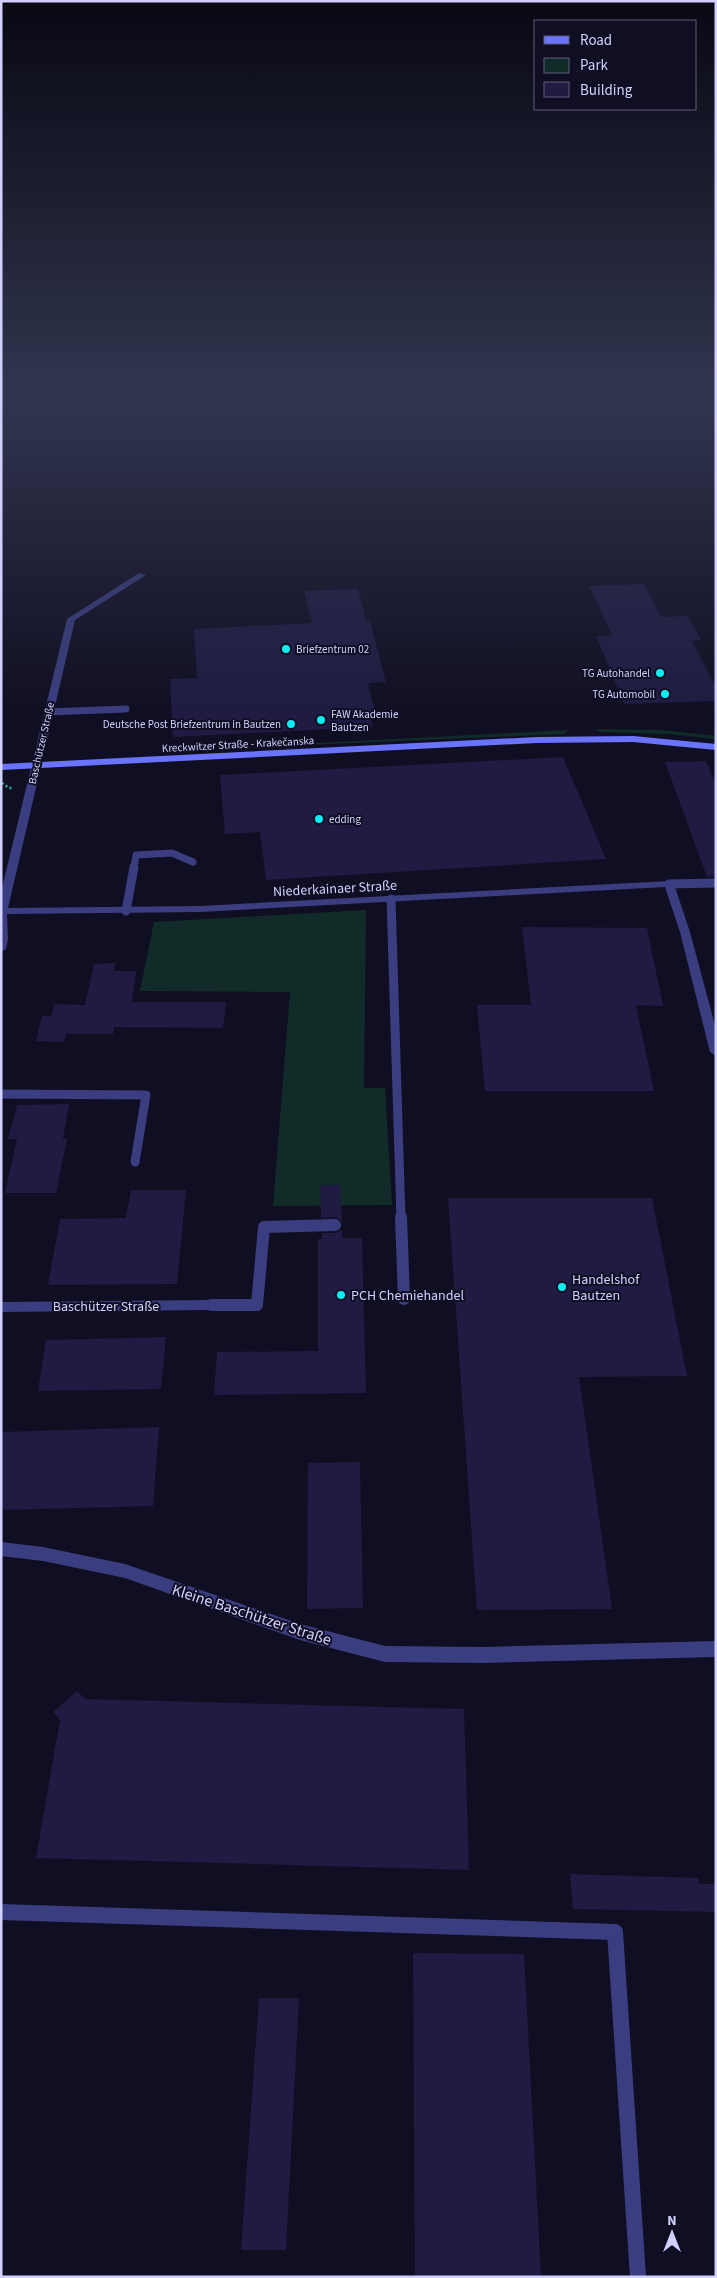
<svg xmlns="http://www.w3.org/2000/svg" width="717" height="2278" font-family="'Source Sans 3',sans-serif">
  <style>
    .green { fill: #112c28 }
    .building { fill: #1f1b42 }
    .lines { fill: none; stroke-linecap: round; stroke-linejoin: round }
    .path { stroke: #32b09e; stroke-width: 2.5; stroke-dasharray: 2 2.5; stroke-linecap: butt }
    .lane-far3 { stroke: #3a3e80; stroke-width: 7 }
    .lane-far2 { stroke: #3a3e80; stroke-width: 9 }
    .lane-far1 { stroke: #3a3e80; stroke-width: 12 }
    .lane { stroke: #3a3e80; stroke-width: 16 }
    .street { fill: #3a3e80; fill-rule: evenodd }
    .secondary { fill: #6a73fb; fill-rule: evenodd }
    .poi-dot { fill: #07eff3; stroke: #100e22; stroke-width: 2 }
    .labels { text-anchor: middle; stroke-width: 4; stroke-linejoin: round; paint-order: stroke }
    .far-poi-label { font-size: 11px; fill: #d2d0fe; stroke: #100e22; text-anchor: start }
    .far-street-label { font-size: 11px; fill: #d2d0fe; stroke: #100e22 }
    .street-label { font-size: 14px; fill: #d2d0fe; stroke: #100e22 }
    .poi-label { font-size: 14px; fill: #d2d0fe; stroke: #100e22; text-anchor: start }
    .near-street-label { font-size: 16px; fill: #d2d0fe; stroke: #100e22 }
  </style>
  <rect width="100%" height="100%" fill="#100e22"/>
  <path class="green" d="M595,729l66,1 55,6v3l-48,-5 -68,-2z
    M569,730l-5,4 -306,13 3,-1z
    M366,910l-2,178h21l7,117 -119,1 17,-214 -150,-1 14,-69z"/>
  <path class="building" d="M644,584l17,33 27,-1 13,24 -9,1 24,46v14l-92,3 -28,-68 16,-1 -23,-49z
    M358,589l8,32h4l16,61 -18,1 9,36h-6l2,8 -200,10 -3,-58 27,-1 -3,-49 118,-6 -8,-32z
    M563,757l43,102 -340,21 -6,-48 -35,2 -5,-59z
    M706,761l10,24v91l-9,1 -42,-115z
    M522,927l125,1 16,78 -27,-1 18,86h-169l-8,-86h54z
    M115,963l-1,8h22l-4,31h94l-3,26 -109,-1 -1,7h-47l-2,8 -28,-1 6,-25h9l4,-12 30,1 9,-41z
    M69,1104l-6,35h4l-11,54h-51l12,-54h-9l9,-34z
    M320,1185h20l2,36 -7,-4 -14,1z
    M131,1190h55l-9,94 -129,1 12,-66 66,-1z
    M448,1198h204l35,178 -108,1 33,232 -135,1z
    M342,1229v9h20l4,155 -152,2 3,-43 101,-1v-112h4v-6h14z
    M166,1337l-5,52 -123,2 8,-51z
    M159,1427l-6,79 -152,4v-78z
    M360,1462l3,146 -56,1 1,-146z
    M77,1691l8,8 379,10 5,161 -433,-12 24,-138 -7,-8z
    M570,1874l128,4 1,6h17v28l-143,-3z
    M413,1953l111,1 17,323h-126z
    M259,1998h40l-13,252h-45z"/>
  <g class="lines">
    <path class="path" d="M2,783l7,5h5"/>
    <path class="lane-far3" d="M48,712l78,-3
      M134,868l2,-13 36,-2 21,9"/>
    <path class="lane-far2" d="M669,884l47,-1
      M391,899l10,320
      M126,911l8,-44
      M1,1094l145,1 -11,67"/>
    <path class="lane-far1" d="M401,1217l3,82
      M211,1305h46l7,-78 71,-2"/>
    <path class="lane" d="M1,1912l614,20 23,345"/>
    <path class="street" d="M139,573l7,2 -71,45 -67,288 192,-2 469,-25 5,3 16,48 26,97v27l-6,-4 -30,-120 -15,-45 -465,25 -193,2 1,25 -2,10 -5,3v-60l66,-273z
      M211,1300l5,1 2,4 -2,4 -5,1 -210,2v-10z
      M1,1542l42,5 82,17 175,60 85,22 98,1 233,-6v16l-233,6 -98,-1 -85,-22 -175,-62 -82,-17 -42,-5z"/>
    <path class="secondary" d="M633,736l83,8v6l-83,-8 -96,1 -536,27v-6l536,-27z"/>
  </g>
  <linearGradient id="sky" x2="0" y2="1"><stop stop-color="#090813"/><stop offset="0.55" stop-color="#31364f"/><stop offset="1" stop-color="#31364f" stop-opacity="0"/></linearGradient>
  <rect width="717" height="715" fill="url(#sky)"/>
  <g class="poi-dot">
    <circle cx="286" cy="649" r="5"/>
    <circle cx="660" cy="673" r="5"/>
    <circle cx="665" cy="694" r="5"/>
    <circle cx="321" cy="720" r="5"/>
    <circle cx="291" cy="724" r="5"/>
    <circle cx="319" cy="819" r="5"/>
    <circle cx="562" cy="1287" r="5"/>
    <circle cx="341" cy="1295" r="5"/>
  </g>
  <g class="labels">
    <g class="far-poi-label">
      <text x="296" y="653">Briefzentrum 02</text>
      <text x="650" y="677" text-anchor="end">TG Autohandel</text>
      <text x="655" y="698" text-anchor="end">TG Automobil</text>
      <text x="331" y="718">FAW Akademie<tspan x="331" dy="13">Bautzen</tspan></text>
      <text x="281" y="728" text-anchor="end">Deutsche Post Briefzentrum in Bautzen</text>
      <text x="329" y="823">edding</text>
    </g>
    <g class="far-street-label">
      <text transform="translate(41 743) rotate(-77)" y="4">Baschützer Straße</text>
      <text transform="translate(238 744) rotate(-3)" y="4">Kreckwitzer Straße - Krakečanska</text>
    </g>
    <g class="street-label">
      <text transform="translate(335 888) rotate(-3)" y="5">Niederkainaer Straße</text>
      <text x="106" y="1311">Baschützer Straße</text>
    </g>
    <g class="poi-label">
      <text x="572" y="1284">Handelshof<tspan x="572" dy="16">Bautzen</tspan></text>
      <text x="351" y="1300">PCH Chemiehandel</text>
    </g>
    <g class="near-street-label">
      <text transform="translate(252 1614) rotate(18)" y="6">Kleine Baschützer Straße</text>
    </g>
  </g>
  <rect width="717" height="2278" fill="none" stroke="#d2d0fe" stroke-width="5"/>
  <rect x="534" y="20" width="162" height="90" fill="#100e22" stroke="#5e5c7a"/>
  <rect x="544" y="36" width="25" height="8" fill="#6a73fb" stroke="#5e5c7a"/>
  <text x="580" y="45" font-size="15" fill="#d2d0fe">Road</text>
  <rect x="544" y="58" width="25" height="15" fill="#112c28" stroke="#5e5c7a"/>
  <text x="580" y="70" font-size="15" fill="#d2d0fe">Park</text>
  <rect x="544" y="82" width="25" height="15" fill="#1f1b42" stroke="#5e5c7a"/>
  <text x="580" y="95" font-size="15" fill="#d2d0fe">Building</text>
  <g transform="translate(672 2233)" stroke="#100e22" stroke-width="4" paint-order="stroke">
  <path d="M0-4L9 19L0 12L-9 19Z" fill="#d2d0fe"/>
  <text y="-8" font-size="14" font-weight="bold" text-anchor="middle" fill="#d2d0fe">N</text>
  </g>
</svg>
